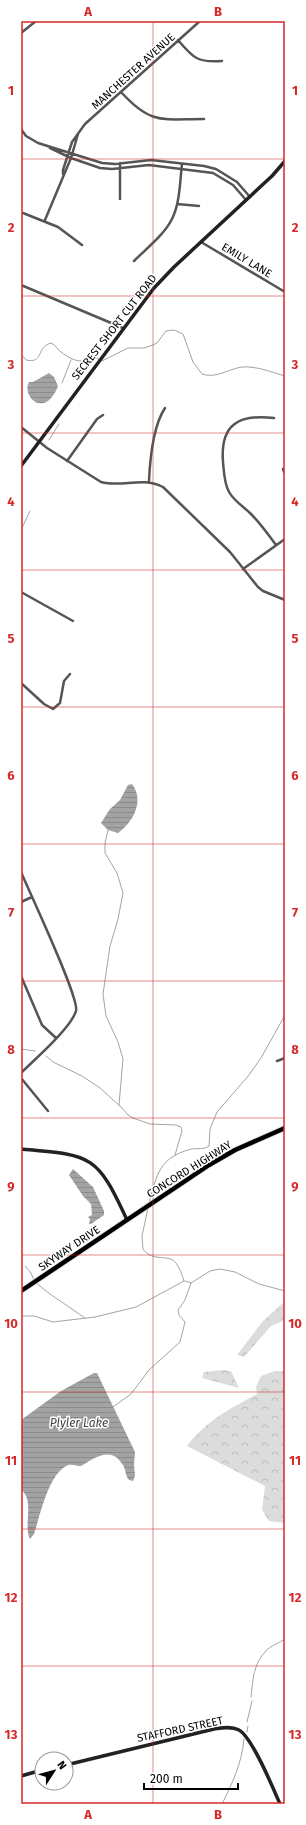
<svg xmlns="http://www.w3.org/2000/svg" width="306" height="1825" font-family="'Fira Sans',sans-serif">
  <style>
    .forest { fill: url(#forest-crowns) }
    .water { fill: url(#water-rules) }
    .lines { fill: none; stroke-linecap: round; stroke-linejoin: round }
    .stream { stroke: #a3a3a3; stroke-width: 1 }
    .highway-casing { stroke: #dbdbdb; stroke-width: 6 }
    .street { stroke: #555; stroke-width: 2.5 }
    .secondary { stroke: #222; stroke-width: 3.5 }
    .highway { stroke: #000; stroke-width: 4.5 }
    .grid { fill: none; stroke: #d62828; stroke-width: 1; stroke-opacity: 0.55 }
    .labels { text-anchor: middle; stroke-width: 3; stroke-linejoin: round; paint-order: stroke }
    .street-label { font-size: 11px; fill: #000; stroke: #fff }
    .water-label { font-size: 12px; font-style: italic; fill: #444; stroke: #fff }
    .neatline { fill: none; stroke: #d62828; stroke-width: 1.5 }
    .grid-label { font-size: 13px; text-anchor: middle; font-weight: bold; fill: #d62828 }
  </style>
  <defs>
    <pattern id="forest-crowns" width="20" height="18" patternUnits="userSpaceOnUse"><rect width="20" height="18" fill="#dcdcdc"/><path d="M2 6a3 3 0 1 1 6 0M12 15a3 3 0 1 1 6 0" fill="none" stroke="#bbb"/></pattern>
    <pattern id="water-rules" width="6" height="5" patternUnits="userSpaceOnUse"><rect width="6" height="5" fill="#a3a3a3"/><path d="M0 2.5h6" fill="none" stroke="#8b8b8b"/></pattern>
  </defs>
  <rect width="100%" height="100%" fill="#fff"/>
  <path class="forest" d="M285,1301v19l-14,6 -27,31 -7,-2 26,-34z
    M223,1370l8,1 8,17 -37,-10 2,-6z
    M275,1371h10v152l-16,-2 -7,-11 3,-24 -78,-40c20,-26 43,-37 70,-52l-1,-7 5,-11z"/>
  <path class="water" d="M49,373l5,4 4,9c-13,34 -37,10 -29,-4h4z
    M132,784c13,17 1,38 -14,49l-10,-3 -7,-7 9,-14 10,-9 8,-15z
    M73,1169l20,18 11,24v4l-13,9h-2l1,-5 -2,-2 4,-2 -1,-11 -8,-8 -14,-21z
    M94,1373h3l38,79 -1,12 1,12 -2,5 -4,-1c-4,-5 -3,-10 -6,-15 -12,-20 -29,-7 -42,1 -5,0 -10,-3 -15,0 -18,10 -26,50 -32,68l-4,5c-7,-13 5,-40 -9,-49v-70l40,-29z"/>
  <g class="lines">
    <path class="stream" d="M21,354l5,6c18,4 10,-13 25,-17 5,2 6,6 10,9 14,10 19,11 36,6l5,3 26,-13h16l9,-3 4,-2 9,-12 8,-1 9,4 10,28 9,12c14,5 26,-5 40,-7 15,-1 29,5 43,9
      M62,383l9,-23
      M49,440l10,-16
      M21,530l9,-19
      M108,830l-3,13v10l12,20 6,20 -5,26 -8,27 -7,48 3,22 12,26 5,17 -4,46
      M21,1049l14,2
      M46,1056l7,6 29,14 18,12 21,19 7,8 5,3 17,6 26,1 5,2 1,4 -7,24
      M149,1203c8,-29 10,-45 42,-54 6,-1 13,1 18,-3l1,-17 7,-17 32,-37 12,-17 24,-43
      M148,1208l-6,28 1,13c10,14 25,4 33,14 4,5 6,12 8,18
      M25,1266l6,7 3,7
      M185,1281l6,2 19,-12 10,-2 15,3 24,12 26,7
      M36,1283l14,11 35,24
      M21,1316h13l19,6 42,-5 41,-10 48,-26
      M113,1407l18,-13 18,-24 31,-28 5,-20 -6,-7 -1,-5 7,-10 6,-17
      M251,1697c2,-17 2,-33 15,-46 4,-5 13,-8 19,-12
      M247,1722l5,-21
      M247,1732l1,-6
      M222,1804c10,-20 20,-41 22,-65"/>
    <defs>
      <path id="highway" d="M21,1291l188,-126 26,-15 50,-22"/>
    </defs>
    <use href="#highway" class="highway-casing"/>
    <path class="street" d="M21,33l15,-12
      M178,40c15,18 20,23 44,21
      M121,92c30,33 41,27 83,27
      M21,129l5,7 12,7 64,20 13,1 36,-4 53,6 12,3 21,13 13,15
      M50,148l21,10 29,10 12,1 37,-4 64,8 20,12 13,15
      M63,174v-4l9,-28 13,-18 115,-103
      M120,199v-36
      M177,204l22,2
      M23,213l35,14 24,18
      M45,220l26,-62 7,-24
      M201,242l84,50
      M134,261c13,-13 30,-26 38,-42 8,-16 8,-38 10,-55
      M21,285l102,43
      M274,418c-35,-4 -54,6 -51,44 1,10 1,21 6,30 5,9 15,15 22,22 9,9 17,20 25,31
      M21,427l26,21 54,34c22,6 40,-6 62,5l67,65 28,35 5,4 22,9
      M67,461l30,-42 6,-4
      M283,469l2,5
      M149,481c1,-22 4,-55 16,-73
      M243,569l42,-30
      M21,592l52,29
      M21,683l23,21 9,5 7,-6 4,-22 6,-7
      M21,872c8,19 59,127 55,139 -5,17 -42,49 -55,62
      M21,902l11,-5
      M21,976l21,49 14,13
      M277,1061l8,-3
      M21,1078l27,33"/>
    <path class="secondary" d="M21,466l133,-178 20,-21 98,-91 13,-15
      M21,1149c70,6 76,5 106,71
      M66,1765l148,-36c8,-1 17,-3 25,1 13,7 34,58 41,74
      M21,1776l21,-6"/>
    <use href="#highway" class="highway"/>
  </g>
  <path class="grid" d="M153,21v1783M21,159h264M21,296h264M21,433h264M21,570h264M21,707h264M21,844h264M21,981h264M21,1118h264M21,1255h264M21,1392h264M21,1529h264M21,1666h264"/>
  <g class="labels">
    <g class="street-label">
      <text transform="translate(133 71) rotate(-42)" y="4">MANCHESTER AVENUE</text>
      <text transform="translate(247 260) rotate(31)" y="4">EMILY LANE</text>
      <text transform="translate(114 327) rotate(-52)" y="4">SECREST SHORT CUT ROAD</text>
      <text transform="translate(189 1169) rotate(-32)" y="4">CONCORD HIGHWAY</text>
      <text transform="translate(69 1248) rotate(-34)" y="4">SKYWAY DRIVE</text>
      <text transform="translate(180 1729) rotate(-12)" y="4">STAFFORD STREET</text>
    </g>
    <g class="water-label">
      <text x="79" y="1427">Plyler Lake</text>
    </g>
  </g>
  <rect width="306" height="1825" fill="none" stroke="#ffffff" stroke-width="44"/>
  <g transform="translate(54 1771) rotate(54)"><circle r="19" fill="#ffffff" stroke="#999999"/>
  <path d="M0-3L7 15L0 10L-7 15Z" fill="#000000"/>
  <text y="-6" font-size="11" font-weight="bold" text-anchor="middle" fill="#000000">N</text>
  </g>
  <path d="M144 1783v6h94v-6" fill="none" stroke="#000000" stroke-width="2"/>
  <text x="150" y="1783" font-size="12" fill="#000000" stroke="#ffffff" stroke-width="3" paint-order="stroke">200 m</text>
  <rect x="22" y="22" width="262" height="1781" class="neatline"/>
  <g class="grid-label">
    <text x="88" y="16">A</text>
    <text x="218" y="16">B</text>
    <text x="11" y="95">1</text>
    <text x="295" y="95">1</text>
    <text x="11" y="232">2</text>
    <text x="295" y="232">2</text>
    <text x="11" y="369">3</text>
    <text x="295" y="369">3</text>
    <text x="11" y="506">4</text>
    <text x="295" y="506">4</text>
    <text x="11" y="643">5</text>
    <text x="295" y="643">5</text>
    <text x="11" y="780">6</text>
    <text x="295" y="780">6</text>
    <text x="11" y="917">7</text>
    <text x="295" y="917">7</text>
    <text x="11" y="1054">8</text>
    <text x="295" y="1054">8</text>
    <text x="11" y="1191">9</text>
    <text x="295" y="1191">9</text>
    <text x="11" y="1328">10</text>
    <text x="295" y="1328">10</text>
    <text x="11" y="1465">11</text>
    <text x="295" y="1465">11</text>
    <text x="11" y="1602">12</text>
    <text x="295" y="1602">12</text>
    <text x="11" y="1739">13</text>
    <text x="295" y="1739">13</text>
    <text x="88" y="1819">A</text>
    <text x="218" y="1819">B</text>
  </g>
</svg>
